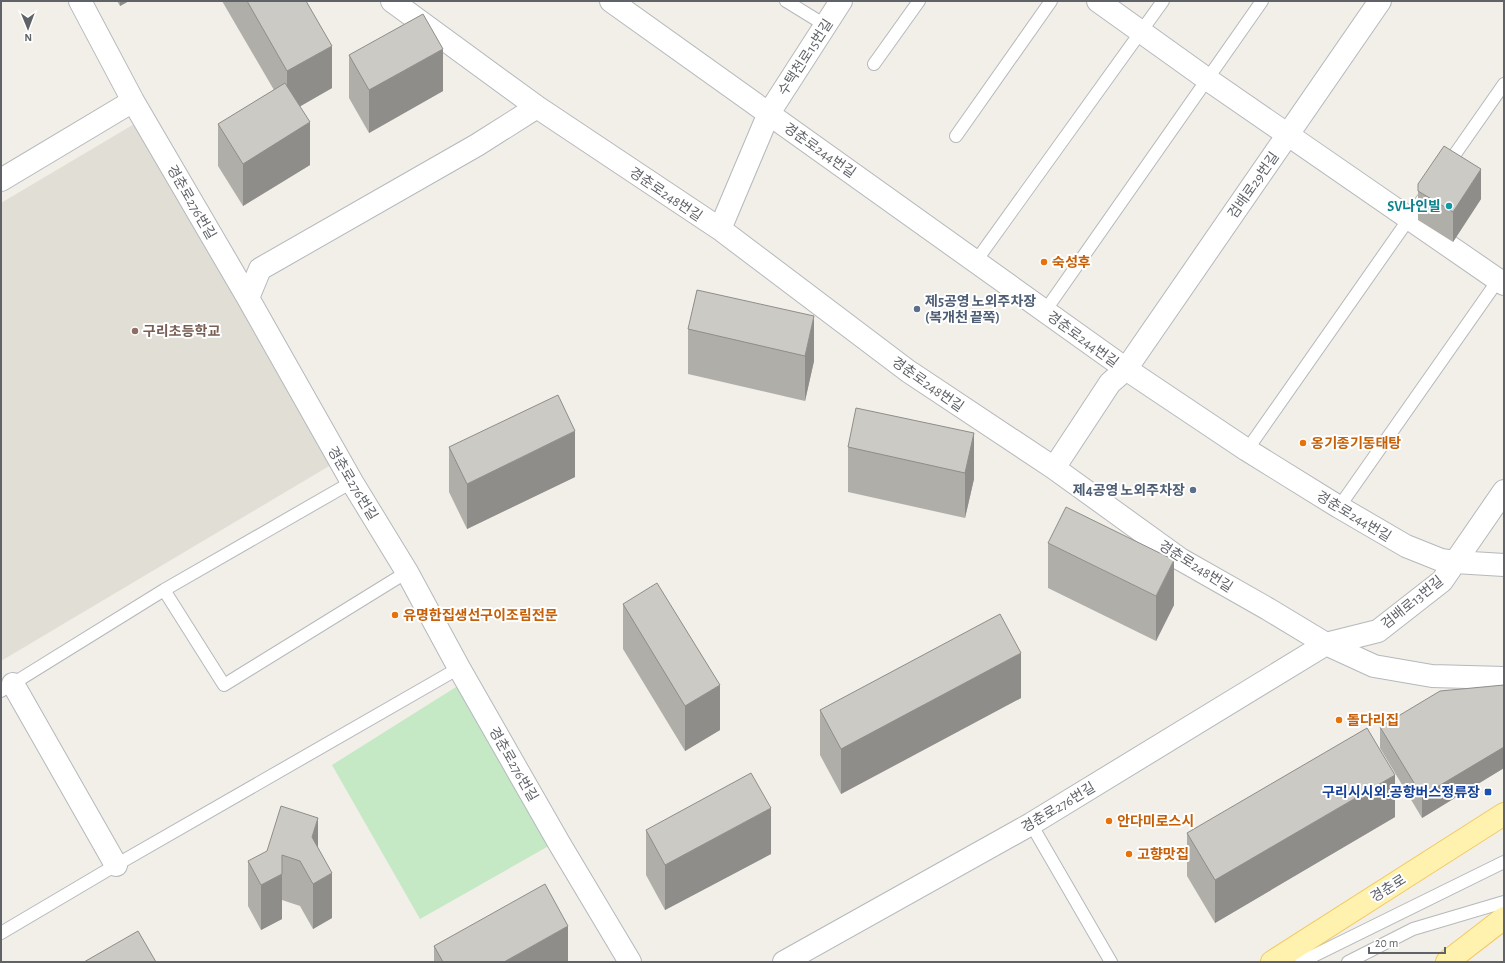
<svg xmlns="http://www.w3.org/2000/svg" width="1505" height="963" font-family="'Alegreya Sans','Noto Sans KR',sans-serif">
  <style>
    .education { fill: #e1ded6 }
    .green { fill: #c5e8c5 }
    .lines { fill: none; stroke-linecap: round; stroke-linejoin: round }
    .service-casing { stroke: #b5b8bc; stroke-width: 14 }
    .minor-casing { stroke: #b5b8bc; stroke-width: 24 }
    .primary-casing { stroke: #f2c960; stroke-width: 24 }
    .service { stroke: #fff; stroke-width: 12 }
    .minor { stroke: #fff; stroke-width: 22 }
    .primary { stroke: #fff2af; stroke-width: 22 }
    .wall { fill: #afaea9 }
    .shaded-wall { fill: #8f8d8a }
    .building { fill: #cccac5; stroke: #8f8d8a }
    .culture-dot { fill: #0f9aa8; stroke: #fff; stroke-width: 1.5 }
    .food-dot { fill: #e8710a; stroke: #fff; stroke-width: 1.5 }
    .service-dot { fill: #5c6f8a; stroke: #fff; stroke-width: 1.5 }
    .education-dot { fill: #8d6e63; stroke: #fff; stroke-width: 1.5 }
    .transit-dot { fill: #1a4fb4; stroke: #fff; stroke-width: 1.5 }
    .labels { text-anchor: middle; stroke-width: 4; stroke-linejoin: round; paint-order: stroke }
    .street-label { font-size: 14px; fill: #5f6368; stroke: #fff }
    .culture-label { font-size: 14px; font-weight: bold; fill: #0d838f; stroke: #fff; text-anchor: end }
    .food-label { font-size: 14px; font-weight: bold; fill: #c56008; stroke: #fff; text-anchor: start }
    .service-label { font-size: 14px; font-weight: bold; fill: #4e5e75; stroke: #fff; text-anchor: start }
    .education-label { font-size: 14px; font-weight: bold; fill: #785e54; stroke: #fff; text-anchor: start }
    .transit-label { font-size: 14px; font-weight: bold; fill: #164399; stroke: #fff; text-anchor: end }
  </style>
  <rect width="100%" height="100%" fill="#f1efe8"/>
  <path class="education" d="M146,117l195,342 -340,202v-458z"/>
  <path class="green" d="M464,682l97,157 -141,80 -88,-154z"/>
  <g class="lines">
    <defs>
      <path id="service" d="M786,1l39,24
        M874,64l45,-63
        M956,136l95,-135
        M1446,167l58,-83
        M976,261l187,-260
        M1045,311l217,-310
        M1247,450l180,-257
        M1339,507l162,-231
        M164,590l60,95 183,-113
        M1,691l163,-101 188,-108
        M1031,824l80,138
        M1,933l115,-68 343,-197
        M1301,962l203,-100
        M1348,962l65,-33 91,-27"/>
      <path id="minor" d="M80,1l53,100 115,197 104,184 55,90 52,96 100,175 71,119
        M392,1l145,106 183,122 188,142 146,97 126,91 88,50 58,35 48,22 58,10 72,2
        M611,1l515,368 121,81 92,57 67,39 35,14 14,2 49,3
        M1098,1l109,78 297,205
        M1,180l132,-79
        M720,229l49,-116 72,-112
        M248,298l12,-29 217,-124 60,-38
        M1054,468l56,-85 16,-14 254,-368
        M13,684l103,181
        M784,962l247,-138 295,-180 52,-13 64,-50 62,-90"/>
      <path id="primary" d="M1272,962l232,-148
        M1447,962l57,-44"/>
    </defs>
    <use href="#service" class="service-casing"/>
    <use href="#minor" class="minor-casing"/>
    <use href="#primary" class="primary-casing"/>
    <use href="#service" class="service"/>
    <use href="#minor" class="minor"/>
    <use href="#primary" class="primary"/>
  </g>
  <path class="wall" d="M117,1h12l-9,5z
    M222,1h84l26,87 -32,18 10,59 -67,41 -25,-40v-42l56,-34z
    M349,55l94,36 -74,42 -20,-35z
    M1418,184l63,15 -28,43 -35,-22z
    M697,290l117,71 -9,40 -117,-27v-45z
    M974,433v46l-9,39 -117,-26v-45z
    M449,447l126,30 -108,52 -18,-37z
    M1048,543l126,62 -18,36 -108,-53z
    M623,604l97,126 -35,21 -62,-102z
    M1504,685v83l-82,50 -42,-70v-21z
    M1021,698l-180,96 -21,-39v-45z
    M1395,817l-180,106 -28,-47v-43z
    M646,830l125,24 -106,56 -19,-35z
    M318,848l14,70 -19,11 -13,-23 -18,-6v19l-21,11 -13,-24v-45z
    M434,946l134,16h-134z"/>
  <path class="shaded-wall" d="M120,1h9l-9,5z
    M332,46v42l-45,26v-43z
    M443,49v42l-74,42v-43z
    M310,122v43l-67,41v-42z
    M1481,169v30l-28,43v-30z
    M814,316v45l-9,40v-45z
    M575,431v46l-108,52v-45z
    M974,433v46l-9,39v-45z
    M1174,560v45l-18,36v-45z
    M1021,653v45l-180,96v-45z
    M720,685v45l-35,21v-45z
    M1504,747v21l-82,50v-22z
    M1395,775v42l-180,106v-43z
    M771,808v46l-106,56v-45z
    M318,818v45l-6,19v-45z
    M332,873v45l-19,11v-45z
    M282,874v45l-21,11v-45z
    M568,926v36h-64z"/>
  <path class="building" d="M247,1h59l26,45 -45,25z
    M423,14l20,35 -74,41 -20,-35z
    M285,83l25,39 -67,42 -25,-40z
    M1444,146l37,23 -28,43 -35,-21v-7z
    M697,290l117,26 -9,40 -117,-27z
    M558,395l17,36 -108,53 -18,-37z
    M856,408l118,25 -9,40 -117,-26z
    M1066,507l108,53 -18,36 -108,-53z
    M657,583l63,102 -35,21 -62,-102z
    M1000,614l21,39 -180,96 -21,-39z
    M1504,685v62l-82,49 -42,-69 60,-36z
    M1367,728l28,47 -180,105 -28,-47z
    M751,773l20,35 -106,57 -19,-35z
    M281,806l37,12 -6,19 20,36 -19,11 -13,-23 -18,-6v19l-21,11 -13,-24 19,-10z
    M545,884l23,42 -64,36h-61l-9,-16z
    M138,931l18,31h-72z"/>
  <circle class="culture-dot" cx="1449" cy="206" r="4"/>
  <g class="food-dot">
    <circle cx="1044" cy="262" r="4"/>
    <circle cx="1303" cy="443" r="4"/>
    <circle cx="395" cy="615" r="4"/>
    <circle cx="1339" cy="720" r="4"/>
    <circle cx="1109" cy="821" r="4"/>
    <circle cx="1129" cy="854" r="4"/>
  </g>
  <g class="service-dot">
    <circle cx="917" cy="309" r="4"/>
    <circle cx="1193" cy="490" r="4"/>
  </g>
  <circle class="education-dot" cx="135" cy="331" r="4"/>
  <rect class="transit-dot" x="1484" y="788" width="8" height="8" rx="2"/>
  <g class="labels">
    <g class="street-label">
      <text transform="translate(805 57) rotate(-57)" y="5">수택천로15번길</text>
      <text transform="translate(820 150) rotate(35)" y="5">경춘로244번길</text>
      <text transform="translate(1253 185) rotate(-55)" y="5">검배로29번길</text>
      <text transform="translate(666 194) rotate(34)" y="5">경춘로248번길</text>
      <text transform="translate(192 202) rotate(60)" y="5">경춘로276번길</text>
      <text transform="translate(1083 339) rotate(36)" y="5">경춘로244번길</text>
      <text transform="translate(928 384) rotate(35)" y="5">경춘로248번길</text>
      <text transform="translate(353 483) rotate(59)" y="5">경춘로276번길</text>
      <text transform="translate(1354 516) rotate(31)" y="5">경춘로244번길</text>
      <text transform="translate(1196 566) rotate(32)" y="5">경춘로248번길</text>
      <text transform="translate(1412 602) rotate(-39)" y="5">검배로13번길</text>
      <text transform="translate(514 764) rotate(60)" y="5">경춘로276번길</text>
      <text transform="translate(1058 807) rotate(-31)" y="5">경춘로276번길</text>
      <text transform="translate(1388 888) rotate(-32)" y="5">경춘로</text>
    </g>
    <g class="culture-label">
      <text x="1441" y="211">SV나인빌</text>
    </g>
    <g class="food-label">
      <text x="1052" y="267">숙성후</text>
      <text x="1311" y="448">옹기종기동태탕</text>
      <text x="403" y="620">유명한집생선구이조림전문</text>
      <text x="1347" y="725">돌다리집</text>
      <text x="1117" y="826">안다미로스시</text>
      <text x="1137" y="859">고향맛집</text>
    </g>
    <g class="service-label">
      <text x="925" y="306">제5공영 노외주차장<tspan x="925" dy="16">(복개천 끝쪽)</tspan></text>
      <text x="1185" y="495" text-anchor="end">제4공영 노외주차장</text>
    </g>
    <g class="education-label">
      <text x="143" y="336">구리초등학교</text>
    </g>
    <g class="transit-label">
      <text x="1480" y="797">구리시시외.공항버스정류장</text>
    </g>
  </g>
  <rect width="1505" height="963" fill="none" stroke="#5f6368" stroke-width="4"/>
  <g transform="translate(28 28) rotate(179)" stroke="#ffffff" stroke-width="3" paint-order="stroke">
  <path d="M0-3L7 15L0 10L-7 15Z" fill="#5f6368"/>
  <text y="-6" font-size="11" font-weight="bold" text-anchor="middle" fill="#5f6368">N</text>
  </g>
  <path d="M1369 947v6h76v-6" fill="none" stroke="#5f6368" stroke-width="2"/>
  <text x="1375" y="947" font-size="12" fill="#5f6368" stroke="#ffffff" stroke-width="3" paint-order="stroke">20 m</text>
</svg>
